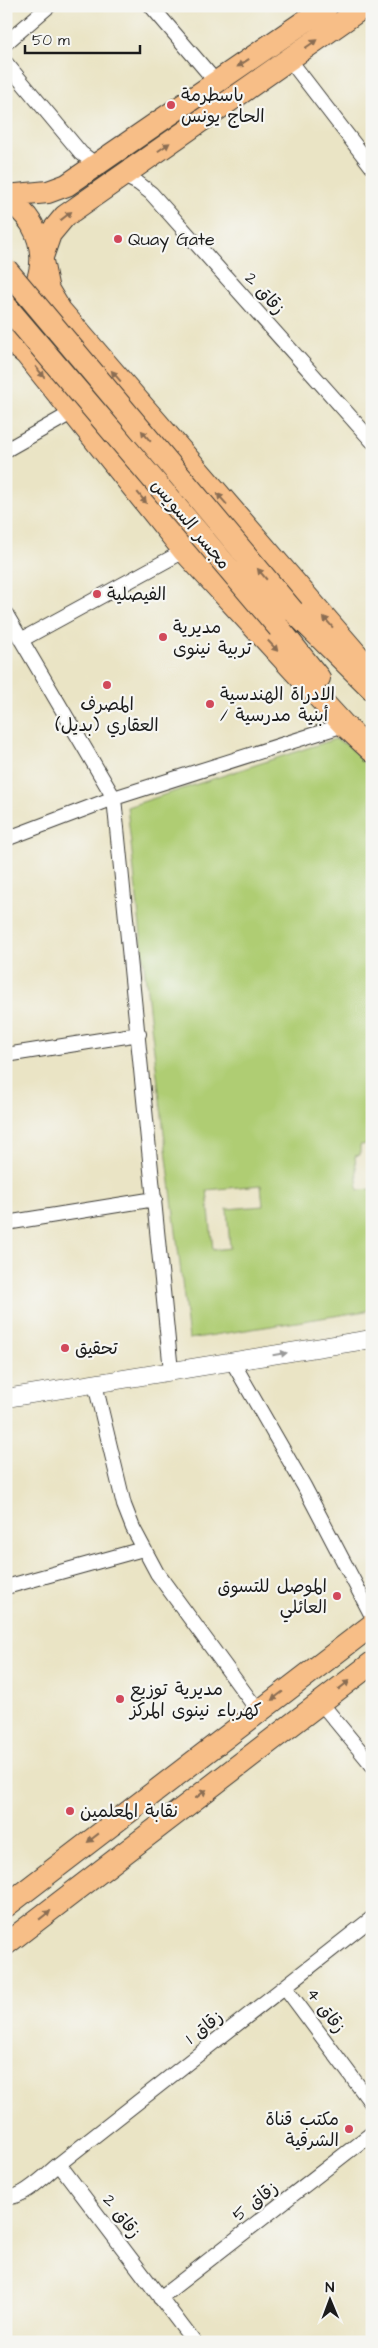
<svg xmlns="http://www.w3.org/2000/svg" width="378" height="2348" font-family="'Architects Daughter','Playpen Sans Arabic',sans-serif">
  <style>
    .green { fill: #afcd73; stroke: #667448; fill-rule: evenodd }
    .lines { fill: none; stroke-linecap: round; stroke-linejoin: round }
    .minor-casing { stroke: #3b3a35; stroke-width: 16 }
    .tertiary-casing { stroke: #3b3a35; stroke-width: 19 }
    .primary-casing { stroke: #3b3a35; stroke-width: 24 }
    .minor { stroke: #fff; stroke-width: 14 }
    .tertiary { stroke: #fff; stroke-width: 18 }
    .primary { stroke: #f7be87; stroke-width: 22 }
    .primary-bridge-casing { stroke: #3b3a35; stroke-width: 24; stroke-linecap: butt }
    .primary-bridge { stroke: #f7be87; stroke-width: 22 }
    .oneway { fill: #8a6d52 }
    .oneway2 { fill: #999 }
    .poi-dot { fill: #d1495b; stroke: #f6f6f2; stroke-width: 2 }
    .labels { text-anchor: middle; stroke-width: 4.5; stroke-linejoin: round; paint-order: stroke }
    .poi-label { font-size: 18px; fill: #1c1c1c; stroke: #f6f6f2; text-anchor: start }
    .street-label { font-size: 18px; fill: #1c1c1c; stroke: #f6f6f2 }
  </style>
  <rect width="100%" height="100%" fill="#f6f6f2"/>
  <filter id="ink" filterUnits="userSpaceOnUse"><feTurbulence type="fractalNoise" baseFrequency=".02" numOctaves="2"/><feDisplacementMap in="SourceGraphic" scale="10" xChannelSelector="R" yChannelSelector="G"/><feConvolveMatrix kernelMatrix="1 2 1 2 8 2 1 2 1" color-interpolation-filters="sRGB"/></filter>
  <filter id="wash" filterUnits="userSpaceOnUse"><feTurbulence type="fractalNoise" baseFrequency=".0096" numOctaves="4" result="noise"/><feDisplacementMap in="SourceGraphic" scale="20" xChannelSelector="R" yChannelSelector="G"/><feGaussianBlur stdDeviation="1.12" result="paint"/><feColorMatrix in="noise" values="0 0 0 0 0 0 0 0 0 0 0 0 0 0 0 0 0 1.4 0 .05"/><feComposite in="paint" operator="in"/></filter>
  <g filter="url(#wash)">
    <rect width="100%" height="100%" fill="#eae4c5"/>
    <path class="green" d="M335,739l14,7 23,26v372l-12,1v10l-5,1 3,34 14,-1v121l-183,29 -40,-330 -22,-202zM261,1185l2,21 -36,3 3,39 -17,2 -6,-60z"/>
  </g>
  <g filter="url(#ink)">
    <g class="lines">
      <defs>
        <path id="minor" d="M151,6l65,76
          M6,43l43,-37
          M289,59l83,108
          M6,63l75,90 17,13
          M124,176l14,7 13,10 221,248
          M6,450l67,-38
          M6,614l108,184 57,573
          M21,640l163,-89
          M6,839l108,-41 230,-73
          M6,1055l133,-21
          M6,1223l149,-24
          M232,1361l72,125 68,130
          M95,1384l29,121 9,23 24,45 101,138
          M6,1587l137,-38
          M321,1703l51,62
          M285,1987l87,117
          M59,2164l313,-246
          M6,2196c14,6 42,-23 53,-32l135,178
          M160,2298l212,-165"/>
        <path id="tertiary" d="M6,1398l366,-59"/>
        <path id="primary" d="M6,196l42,-4 19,-7 260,-179
          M6,200c45,23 49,92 0,114
          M42,257l8,-23 15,-18 300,-210
          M42,261l6,29 12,20 312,362
          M6,337l20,17 158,197 160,174 28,26
          M293,611l79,78
          M279,628l40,50
          M6,1906l366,-281
          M6,1944l366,-281"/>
      </defs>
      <use href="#minor" class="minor-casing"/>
      <use href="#tertiary" class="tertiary-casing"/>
      <use href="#primary" class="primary-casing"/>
      <use href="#minor" class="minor"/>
      <use href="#tertiary" class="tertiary"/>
      <use href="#primary" class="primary"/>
      <defs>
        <path id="primary-bridge" d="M6,269l287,342
          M6,306l273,322"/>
      </defs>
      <use href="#primary-bridge" class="primary-bridge-casing"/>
      <use href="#primary-bridge" class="primary-bridge"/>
    </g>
    <defs><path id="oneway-solid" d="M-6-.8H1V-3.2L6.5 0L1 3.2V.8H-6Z" transform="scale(1.25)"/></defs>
    <g class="oneway">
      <use href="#oneway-solid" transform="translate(311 44) rotate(-35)"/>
      <use href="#oneway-solid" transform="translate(243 63) rotate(146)"/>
      <use href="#oneway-solid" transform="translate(164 147) rotate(-35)"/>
      <use href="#oneway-solid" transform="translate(66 216) rotate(-38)"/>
      <use href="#oneway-solid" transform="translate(40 372) rotate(51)"/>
      <use href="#oneway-solid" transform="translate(116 376) rotate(-131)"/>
      <use href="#oneway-solid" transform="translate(146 436) rotate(-130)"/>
      <use href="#oneway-solid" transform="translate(142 498) rotate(51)"/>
      <use href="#oneway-solid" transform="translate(222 499) rotate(-131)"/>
      <use href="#oneway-solid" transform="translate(262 574) rotate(-130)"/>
      <use href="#oneway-solid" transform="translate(328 622) rotate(-131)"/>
      <use href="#oneway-solid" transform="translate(273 646) rotate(47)"/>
      <use href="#oneway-solid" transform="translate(344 1685) rotate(-38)"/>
      <use href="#oneway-solid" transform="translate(277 1696) rotate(143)"/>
      <use href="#oneway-solid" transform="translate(201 1794) rotate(-38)"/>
      <use href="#oneway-solid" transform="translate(93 1838) rotate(142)"/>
      <use href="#oneway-solid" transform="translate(45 1915) rotate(-38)"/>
    </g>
    <use class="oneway2" href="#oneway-solid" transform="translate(280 1354) rotate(-9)"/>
  </g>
  <g class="poi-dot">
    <circle cx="171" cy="105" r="5"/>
    <circle cx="118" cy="239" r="5"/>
    <circle cx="97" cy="594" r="5"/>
    <circle cx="163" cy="637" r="5"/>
    <circle cx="107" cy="685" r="5"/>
    <circle cx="210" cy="704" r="5"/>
    <circle cx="65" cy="1348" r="5"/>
    <circle cx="337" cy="1596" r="5"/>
    <circle cx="120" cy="1699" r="5"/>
    <circle cx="70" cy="1811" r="5"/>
    <circle cx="349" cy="2129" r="5"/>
  </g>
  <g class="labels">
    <g class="poi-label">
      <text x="181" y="101">باسطرمة<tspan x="181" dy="21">الحاج يونس</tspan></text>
      <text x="128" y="245">Quay Gate</text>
      <text x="107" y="600">الفيصلية</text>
      <text x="173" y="633">مديرية<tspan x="173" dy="21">تربية نينوى</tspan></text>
      <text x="220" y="700">الادراة الهندسية<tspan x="220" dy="21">/ أبنية مدرسية</tspan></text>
      <text x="107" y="710" text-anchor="middle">المصرف<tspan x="107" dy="21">العقاري (بديل)</tspan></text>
      <text x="75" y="1354">تحقيق</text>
      <text x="327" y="1592" text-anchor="end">الموصل للتسوق<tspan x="327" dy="21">العائلي</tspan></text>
      <text x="130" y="1695">مديرية توزيع<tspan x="130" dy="21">كهرباء نينوى المركز</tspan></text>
      <text x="80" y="1817">نقابة المعلمين</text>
      <text x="339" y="2125" text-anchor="end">مكتب قناة<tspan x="339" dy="21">الشرقية</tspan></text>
    </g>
    <g class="street-label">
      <text transform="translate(265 293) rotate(48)" y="6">زقاق 2</text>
      <text transform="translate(191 524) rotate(50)" y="6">مجسر السويس</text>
      <text transform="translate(326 2010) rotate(53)" y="6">زقاق 4</text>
      <text transform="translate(204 2027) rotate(-38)" y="6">زقاق 1</text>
      <text transform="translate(255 2201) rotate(-38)" y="6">زقاق 5</text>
      <text transform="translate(122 2216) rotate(53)" y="6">زقاق 2</text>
    </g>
  </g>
  <rect width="378" height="2348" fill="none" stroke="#f6f6f2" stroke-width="25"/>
  <g transform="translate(330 2300) rotate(359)" stroke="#f6f6f2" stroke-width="4" paint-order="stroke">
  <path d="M0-4L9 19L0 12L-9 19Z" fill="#1c1c1c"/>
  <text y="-8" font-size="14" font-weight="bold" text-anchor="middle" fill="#1c1c1c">N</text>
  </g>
  <path d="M25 45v8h115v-8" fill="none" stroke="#1c1c1c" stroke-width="2.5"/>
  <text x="32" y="45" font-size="15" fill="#1c1c1c" stroke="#f6f6f2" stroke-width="4" paint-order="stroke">50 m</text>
</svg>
